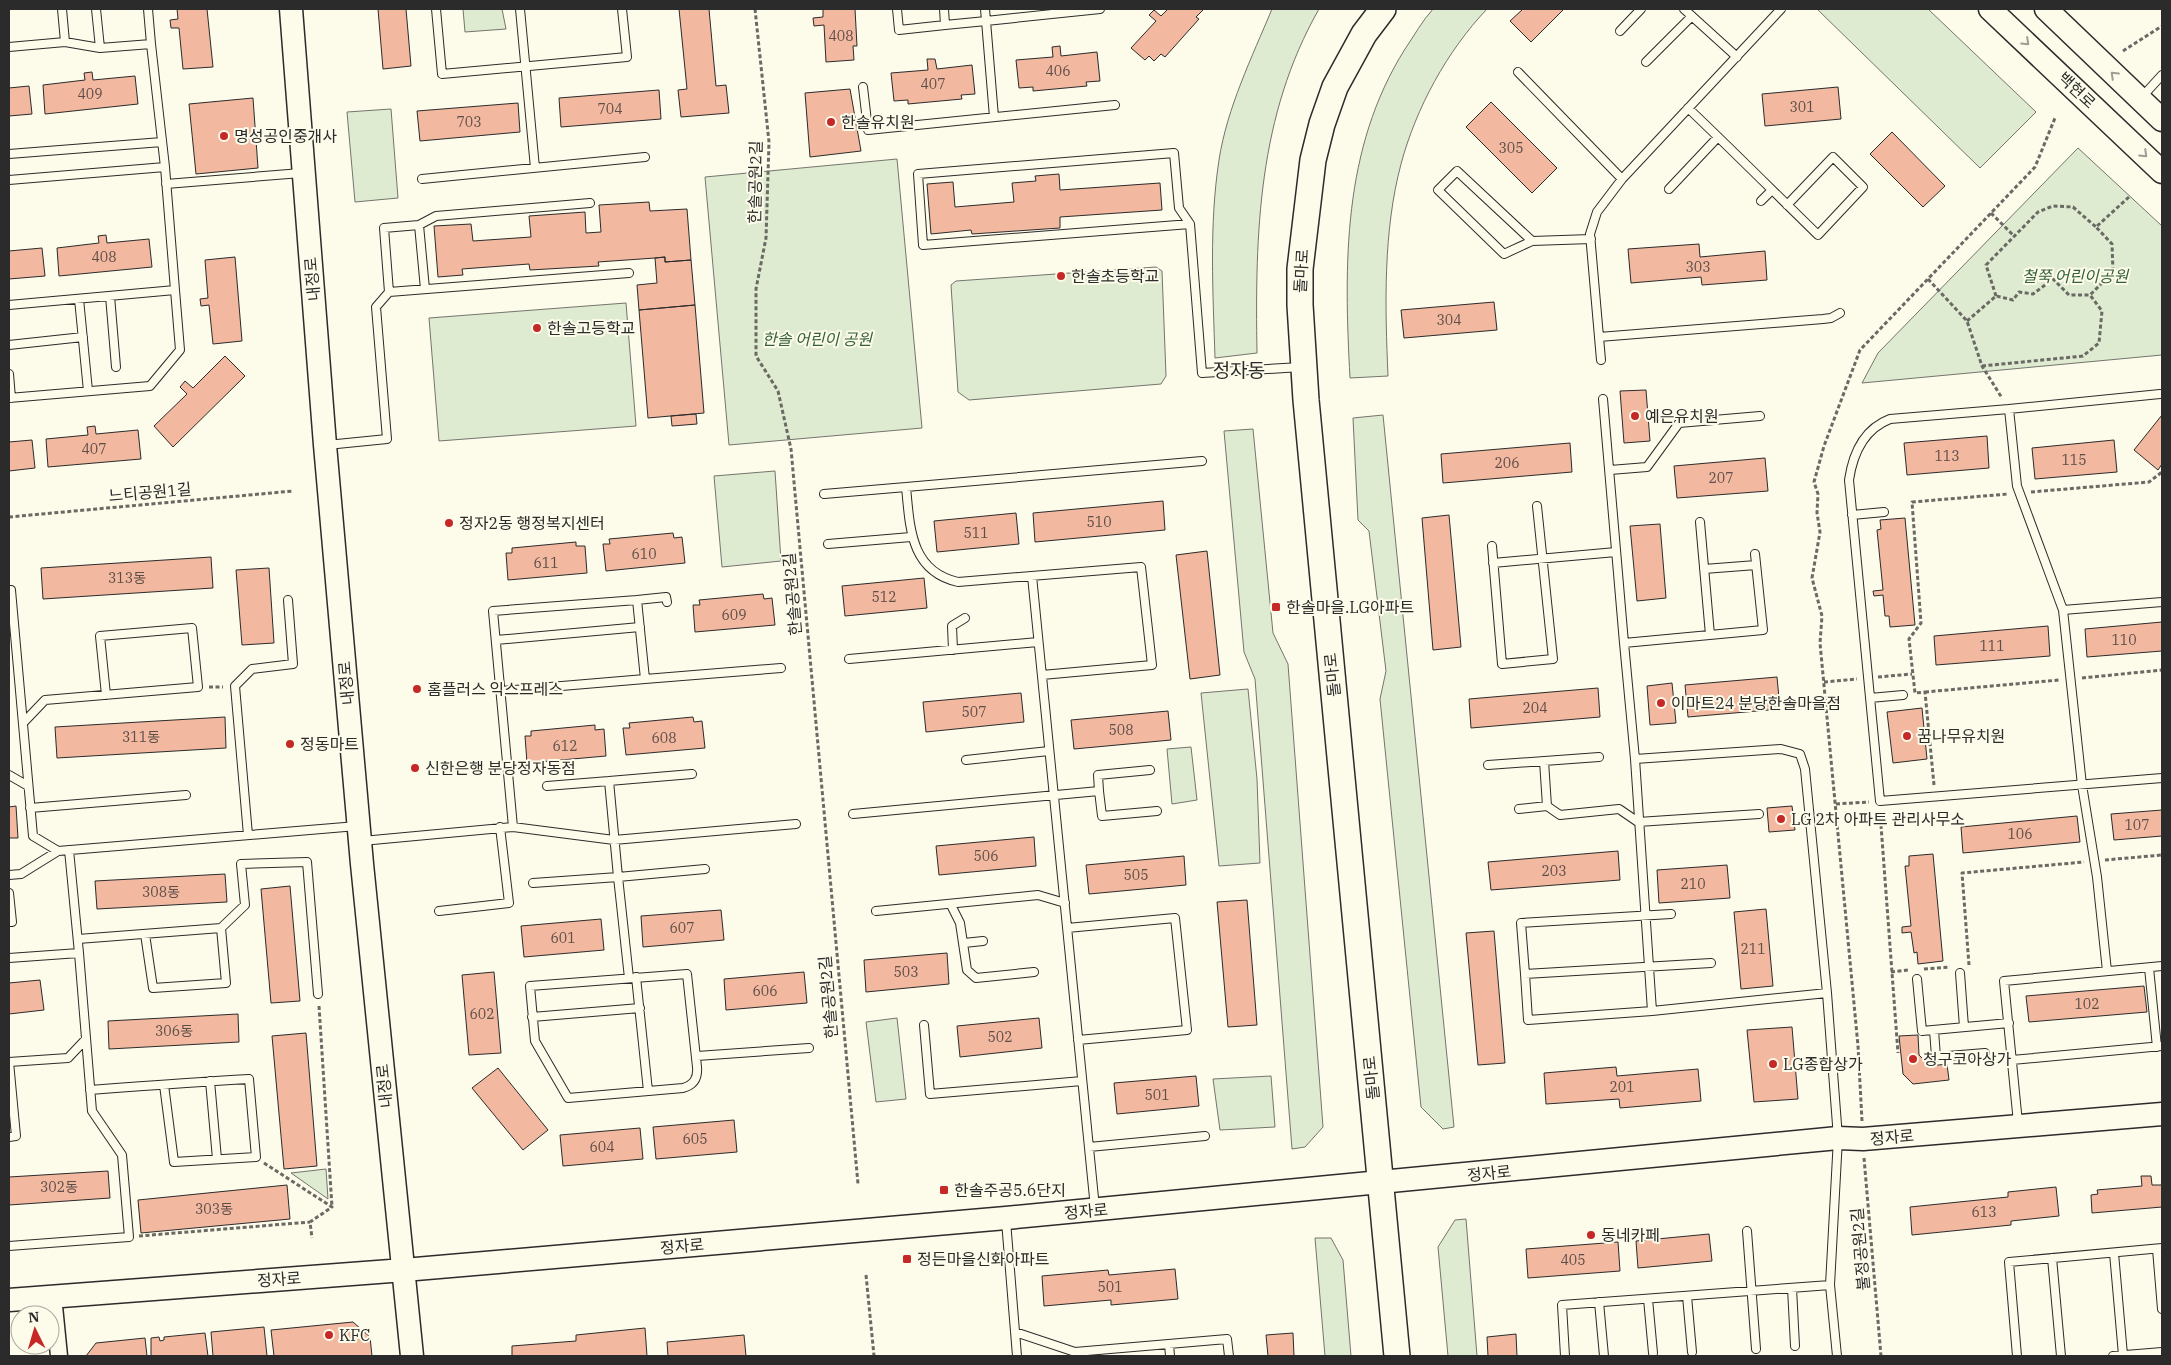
<svg xmlns="http://www.w3.org/2000/svg" width="2171" height="1365" font-family="'IBM Plex Serif','Noto Sans KR',serif">
  <style>
    .green { fill: #deebd1; stroke: #74746e }
    .building { fill: #f2b8a0; stroke: #2b2b2b }
    .lines { fill: none; stroke-linecap: round; stroke-linejoin: round }
    .lane-casing { stroke: #2b2b2b; stroke-width: 10 }
    .street-casing { stroke: #2b2b2b; stroke-width: 19 }
    .secondary-casing { stroke: #2b2b2b; stroke-width: 25 }
    .primary-casing { stroke: #2b2b2b; stroke-width: 28 }
    .path { stroke: #6a6964; stroke-width: 3; stroke-dasharray: 4 2.5; stroke-linecap: butt }
    .lane { stroke: #fdfbea; stroke-width: 8 }
    .street { stroke: #fdfbea; stroke-width: 16 }
    .secondary { stroke: #fdfbea; stroke-width: 22 }
    .primary { stroke: #fdfbea; stroke-width: 25 }
    .oneway { stroke: #9e9d94 }
    .poi-dot { fill: #c62828; stroke: #fdfbea; stroke-width: 2 }
    .labels { text-anchor: middle; stroke-width: 4; stroke-linejoin: round; paint-order: stroke }
    .number-label { font-size: 14px; fill: #5d4e48 }
    .street-label { font-size: 16px; fill: #2b2b2b; stroke: #fdfbea }
    .poi-label { font-size: 16px; fill: #2b2b2b; stroke: #fdfbea; text-anchor: start }
    .park-label { font-size: 16px; font-style: italic; fill: #34623c; stroke: #fdfbea }
    .quarter-label { font-size: 19px; fill: #2b2b2b; stroke: #fdfbea }
  </style>
  <rect width="100%" height="100%" fill="#fdfbea"/>
  <path class="green" d="M463,9h39l4,20 -41,3z
    M1272,9h47c-61,107 -64,224 -62,344l-42,5c-2,-65 -6,-133 4,-198 8,-52 33,-103 53,-151z
    M1433,9h54c-40,42 -71,99 -86,155 -18,68 -16,142 -13,212l-38,2c-6,-113 -8,-229 55,-329 9,-13 17,-28 28,-40z
    M1817,9h111l108,103 -56,56z
    M391,109l7,89 -43,4 -8,-90z
    M2078,148l84,78v129l-300,28 16,-30z
    M897,159l25,269 -193,17 -24,-268z
    M1156,267l6,4 4,105 -5,8 -192,16 -11,-8 -7,-107 5,-4z
    M626,303l10,123 -197,15 -10,-123z
    M1383,415l71,712 -11,2 -22,-22 -41,-408 6,-28 -17,-140 -11,-11 -5,-102z
    M1253,429l20,204 15,31 35,463 -18,20 -13,2 -37,-470 -11,-27 -20,-221z
    M775,471l6,90 -59,6 -8,-91z
    M1248,689l9,90 3,84 -41,3 -18,-173z
    M1191,747l6,53 -25,4 -5,-55z
    M897,1018l9,81 -30,3 -10,-80z
    M1271,1076l4,51 -55,3 -7,-51z
    M326,1169l2,30 -37,-26z
    M1466,1219l11,137h-29l-10,-109 17,-27z
    M1315,1238h16l12,22 8,96h-26z"/>
  <path class="building" d="M177,9h30l6,58 -30,2 -4,-41h-8l-1,-8 8,-1z
    M378,9h28l5,57 -28,3z
    M679,9h30l7,77 10,-1 3,28 -48,4 -3,-27 9,-1z
    M823,9h32l2,37h-4l1,14 -28,2 -2,-37 -10,1 -1,-8 10,-1z
    M1168,9h36l-8,8 3,2 -34,38 -4,-3 -7,7 -5,-5 -4,4 -14,-12 25,-27 -7,-6 5,-5 7,6z
    M1523,9h41l-33,33 -21,-21z
    M1060,46l1,10 36,-4 3,29 -14,1 1,4 -54,5v-4l-14,1 -3,-28 37,-3 -1,-10z
    M927,59h8l2,10 35,-4 3,29 -14,1 1,4 -54,5v-4l-14,1 -3,-28 37,-3z
    M92,72l1,8 42,-4 3,28 -93,10 -2,-29 42,-5 -1,-7z
    M29,86l3,28 -23,2v-28z
    M1838,87l3,32 -76,7 -3,-32z
    M850,89l11,62 -51,6 -5,-64z
    M659,90l2,29 -100,8 -2,-29z
    M253,98l5,70 -62,6 -7,-70z
    M1491,102l66,66 -25,25 -66,-66z
    M518,103l2,29 -100,9 -3,-30z
    M1892,132l53,54 -22,21 -53,-53z
    M1059,174l1,16 100,-7 2,27 -102,7v11l-88,6 -1,-4 -40,4 -4,-50 26,-2 2,25 59,-5 -2,-19 24,-2 -1,-5z
    M649,202l1,9 37,-2 4,51 -26,2v-5l-10,1 -57,4 1,4 -69,4 -1,-6 -67,5 1,6 -25,2 -4,-51 37,-2 2,17 58,-4 -2,-21 56,-4 1,21 15,-1 -2,-27z
    M106,235l1,8 42,-4 3,28 -93,9 -2,-28 42,-5 -1,-7z
    M1699,244l1,13 65,-6 2,29 -65,5 -1,-8 -70,6 -3,-34z
    M42,248l3,28 -36,3v-28z
    M235,257l7,84 -29,3 -4,-39 -8,1 -1,-7 8,-1 -3,-38z
    M665,257v5l26,-2 4,45 -56,5 -2,-25 20,-2 -2,-25z
    M1494,302l3,28 -93,8 -3,-28z
    M695,305l9,108 -56,5 -9,-108z
    M225,356l20,20 -72,71 -19,-21 33,-32 -7,-7 5,-6 8,7z
    M1646,390l4,51 -26,2 -4,-52z
    M696,414l1,10 -25,2 -1,-10z
    M2162,415v49l-4,6 -24,-20z
    M95,426l1,8 42,-4 3,29 -93,8 -2,-28 42,-4 -1,-8z
    M1987,436l2,32 -82,7 -3,-32z
    M32,440l3,28 -26,3v-29z
    M2114,440l3,32 -82,7 -3,-31z
    M1570,443l2,29 -129,11 -2,-29z
    M1765,458l3,33 -91,7 -3,-32z
    M1163,501l2,29 -130,12 -2,-29z
    M1016,513l3,31 -82,8 -3,-31z
    M1449,515l12,132 -28,3 -11,-132z
    M1905,518l10,107 -25,2 -1,-11h-4l-2,-21 -9,1 -1,-5 10,-1 -6,-60 4,-1 -1,-9z
    M1660,524l6,74 -29,3 -7,-75z
    M673,533l1,5 8,-1 3,26 -79,8 -3,-27h7l-1,-5z
    M576,542v4h9l2,27 -79,7 -2,-27h6v-5z
    M1207,551l13,124 -30,4 -14,-124z
    M211,557l2,31 -170,11 -2,-31z
    M269,568l5,75 -32,2 -6,-75z
    M924,578l3,30 -82,8 -3,-30z
    M763,594l1,5 8,-1 3,27 -80,7 -2,-27h7l-1,-5z
    M2162,622v29l-75,6 -2,-28z
    M2048,626l2,30 -114,9 -2,-29z
    M1777,677l3,32 -92,8 -3,-32z
    M1672,683l4,40 -26,2 -3,-39z
    M1598,688l2,29 -129,11 -2,-29z
    M1021,693l3,29 -98,10 -3,-30z
    M1922,708l5,51 -34,4 -6,-51z
    M1168,711l3,29 -97,9 -3,-29z
    M225,717l1,31 -169,10 -2,-31z
    M693,717l1,5 8,-1 3,27 -79,7 -3,-27h7l-1,-5z
    M595,725v5l9,-1 2,27 -79,7 -2,-27h6v-5z
    M16,806l2,32h-9v-31z
    M1792,806l3,24 -26,2 -2,-24z
    M2162,810v26l-48,4 -3,-26z
    M2077,816l3,26 -117,11 -2,-26z
    M1034,837l2,29 -97,9 -3,-29z
    M1618,851l2,29 -129,10 -3,-28z
    M1933,854l10,107 -25,3 -1,-12 -3,1 -3,-21 -9,1v-6l9,-1 -6,-60h4v-10z
    M1184,856l2,29 -97,9 -3,-29z
    M1727,865l3,33 -71,5 -2,-33z
    M225,874l2,28 -130,7 -2,-28z
    M290,886l10,115 -29,2 -10,-114z
    M1247,900l10,125 -29,2 -11,-125z
    M1766,909l7,77 -32,3 -7,-77z
    M721,910l3,30 -81,7 -2,-31z
    M601,919l3,31 -80,7 -3,-31z
    M1494,931l11,132 -27,2 -12,-132z
    M947,953l2,31 -83,8 -2,-32z
    M494,972l7,81 -32,2 -7,-80z
    M804,972l3,31 -81,7 -2,-31z
    M40,980l4,30 -35,4v-31z
    M2144,986l3,26 -118,10 -3,-26z
    M238,1014l1,28 -130,7 -1,-28z
    M1039,1018l3,30 -82,9 -3,-31z
    M1792,1027l6,72 -44,3 -7,-72z
    M306,1033l11,133 -33,3 -12,-133z
    M1918,1035l1,20 11,11 17,-2 2,16 -36,4 -10,-10 -4,-38z
    M1616,1067l1,9 81,-7 3,32 -81,7 -1,-9 -73,5 -2,-31z
    M498,1068l50,62 -25,20 -51,-62z
    M1196,1076l3,30 -82,8 -3,-31z
    M734,1120l3,32 -81,7 -3,-32z
    M640,1128l3,31 -80,7 -3,-31z
    M108,1171l2,27 -101,7v-28z
    M2141,1176h10l1,9h10v22l-70,6 -1,-18 7,-1 -1,-4 45,-4z
    M287,1185l3,34 -149,14 -3,-33z
    M2056,1187l3,29 -48,5v4l-99,10 -2,-28 98,-10v-5z
    M1709,1234l3,27 -74,7 -2,-27z
    M1618,1242l2,29 -92,7 -2,-29z
    M1175,1269l3,30 -67,6v-5l-67,6 -2,-30 66,-6 1,5z
    M353,1322l17,15 2,19h-98l-3,-26z
    M264,1327l3,29h-54l-2,-24z
    M645,1328l2,28h-135v-10l64,-5v-6z
    M205,1333l3,23h-57v-18l8,-1 1,4 4,-1v-3z
    M1293,1333l1,23h-26l-2,-21z
    M1516,1334l1,22h-29l-1,-19z
    M744,1335l2,21h-78l-1,-14z
    M145,1338l2,18h-61l10,-13z"/>
  <g class="lines">
    <defs>
      <path id="lane" d="M62,9l3,33
        M96,9l4,39
        M148,9l3,35
        M436,9l6,65 185,-17 -5,-48
        M520,9l15,159
        M897,9l2,21 46,-5
        M944,9l1,16 41,-4 8,96
        M985,9l1,12 114,-12
        M1684,9l53,48
        M1620,31l21,-22
        M9,47l56,-5 35,6 51,-4 14,123 10,123 -166,15
        M1646,62l46,-46
        M1518,72l104,107
        M863,87l5,43 247,-25
        M2141,98l21,-23
        M1688,108c44,42 87,85 130,127l45,-48 -30,-30 -46,48
        M9,154l153,-12
        M422,179l223,-22
        M9,180l156,-13
        M166,184l135,-11
        M1669,189l49,-52
        M1761,201l11,-11
        M1190,224l-267,21 -5,-71 256,-21 5,55 11,16 12,149 99,-6
        M419,225l6,64
        M1532,241l-28,13 -66,-64 19,-19 75,70 59,-2
        M389,292l-5,-64 35,-3 17,-9 154,-13
        M110,296l6,71
        M79,299l9,92
        M1599,337l224,-18 8,-1 9,-5
        M9,345l74,-8
        M1601,360l-11,-126 7,-22 25,-33 159,-170
        M9,374l2,24
        M2160,394l-151,15 -119,10c-26,10 -37,34 -41,61l31,321 282,-23
        M9,398l141,-12 30,-36 -5,-60
        M1603,399l21,244 11,116 17,252
        M2009,409l8,77 46,124 19,175 15,92 10,94
        M327,445l60,-6 -11,-132 13,-15 240,-19
        M1610,470l37,-3 32,-44 81,-7
        M824,494l82,-7
        M1852,515l32,-3
        M1700,522l10,113
        M828,544l83,-7
        M1492,546l10,118 51,-5 -16,-153
        M1493,563l123,-11
        M1704,569l52,-4
        M1032,576l63,632
        M9,590h2l22,246 25,15
        M637,600l29,-3 1,5
        M2063,610l99,-8
        M496,640l144,-13
        M1624,643l139,-13 -8,-76
        M953,650l-1,-24 13,-8
        M849,659l189,-17
        M1042,675l110,-10 -11,-98 -183,15c-48,-11 -48,-55 -52,-95l296,-26
        M501,691l144,-12
        M1870,698l33,-3
        M23,723l22,-23 153,-13 -6,-59 -92,8 6,59
        M1635,759l146,-10 19,5 5,15 22,224 11,145 -8,147 7,71
        M966,760l83,-9
        M1544,761l3,45 13,9 59,-6 19,13 121,-8
        M1488,765l111,-8
        M692,774l-83,7 9,96 87,-8
        M9,775l19,11
        M547,786l62,-5
        M1099,791l3,25 55,-5
        M30,808l156,-13
        M1519,809l28,-3
        M853,814l246,-23 -1,-16 52,-5
        M513,827l-20,-216 144,-11 8,79 136,-11
        M248,835l-13,-149 17,-17 41,-5 -5,-64
        M362,841l151,-14 101,13 182,-16
        M9,875l12,-1 37,-23 299,-25
        M533,883l85,-6 11,101
        M9,893l3,29h-3
        M951,905l9,18 7,47 9,8 58,-6
        M439,911l70,-8 -9,-76
        M876,911l162,-16 27,8
        M221,928l24,-23 -4,-41 66,-2 11,132
        M1067,928l108,-10 12,112 -109,10
        M78,939l143,-11 5,55 -73,5 -8,-54
        M964,943l19,-2
        M9,958l70,-5
        M1711,963l-186,11 3,46 124,-9 175,-18
        M2149,968l8,79
        M1960,973l4,54
        M687,974l10,93c1,11 -3,18 -14,21l-115,10 -33,-57 -5,-55z
        M1525,974l-4,-51 150,-9
        M636,977l12,114
        M1917,979l5,52 87,-8
        M532,1017l108,-9
        M924,1025l6,69 152,-13
        M1934,1030l2,27 49,-4
        M697,1056l112,-8
        M2012,1060l150,-14
        M9,1062l59,-4 18,-19
        M210,1081l7,78
        M90,1090c53,-4 106,-8 159,-11l7,78 -82,5 -10,-77
        M2018,1123l-14,-142 158,-15
        M9,1137l7,-1 -7,-74
        M1089,1147l116,-11
        M1006,1221l11,135
        M1747,1231l9,118
        M9,1246l120,-9 -7,-82 -30,-44 -13,-158 -10,-103
        M2157,1249l5,60
        M2114,1253l9,102
        M2052,1258l9,98
        M1792,1288l3,58
        M1687,1296l5,56
        M1648,1299l5,54
        M1599,1302l5,54
        M1015,1332l60,20 152,-13 2,17
        M1169,1344l1,12
        M1565,1356l-3,-51 268,-20
        M2017,1356l-8,-94 153,-14
        M2113,1356l49,-4"/>
      <path id="street" d="M53,1296l6,60"/>
      <path id="secondary" d="M291,9l34,436 37,419 50,492
        M1990,9l172,163
        M2046,9l116,111
        M9,1300l395,-30 602,-52 832,-80 25,1 299,-25"/>
      <path id="primary" d="M1383,9l-19,25 -29,53 -13,37 -9,36 -13,109v36l6,95 91,956"/>
    </defs>
    <use href="#lane" class="lane-casing"/>
    <use href="#street" class="street-casing"/>
    <use href="#secondary" class="secondary-casing"/>
    <use href="#primary" class="primary-casing"/>
    <path class="path" d="M755,9l14,133 -3,96 -10,51v67l22,35 13,58 67,735
      M2123,51l39,-25
      M1991,213l23,23
      M1928,279l39,42 15,45 20,32
      M1996,296l-10,-31 52,-53 15,-6 20,1 23,20
      M1967,321l29,-25 17,4 6,-8 14,2 20,-15 16,16h21l23,-23 -1,-28 -16,-17 33,-30
      M1982,366l101,-10 16,-13 3,-32 -12,-16
      M2031,492l118,-10 13,-10
      M9,517l284,-26
      M1878,677l34,-3
      M2082,678l80,-8
      M1824,682l33,-3
      M209,687h14
      M1925,692l134,-12
      M1934,785l-9,-93 -10,1 -6,-54 12,-16 -9,-121 96,-8
      M1836,804l33,-2
      M1880,812l18,241
      M2105,860l57,-5
      M1969,965l-7,-92 122,-11
      M1924,969l26,-2
      M1891,972l17,-2
      M319,1006l13,201
      M1862,1121l-4,-75 -38,-403 2,-27 -10,-38 8,-46 -3,-19 1,-19 -4,-12 10,-36 36,-96 175,-183 20,-49
      M1864,1158l17,198
      M264,1163l68,44 -22,15 2,16
      M139,1236l171,-14
      M866,1275l8,81"/>
    <use href="#lane" class="lane"/>
    <use href="#street" class="street"/>
    <use href="#secondary" class="secondary"/>
    <use href="#primary" class="primary"/>
  </g>
  <defs><path id="oneway-chevron" d="M-2-3.5L2.5 0L-2 3.5" fill="none" stroke-width="1.6" stroke-linecap="round" stroke-linejoin="round" transform="scale(1.25)"/></defs>
  <g class="oneway">
    <use href="#oneway-chevron" transform="translate(2026 42) rotate(43)"/>
    <use href="#oneway-chevron" transform="translate(2114 75) rotate(-136)"/>
    <use href="#oneway-chevron" transform="translate(2144 154) rotate(44)"/>
  </g>
  <g class="poi-dot">
    <circle cx="831" cy="122" r="5"/>
    <circle cx="224" cy="136" r="5"/>
    <circle cx="1061" cy="276" r="5"/>
    <circle cx="537" cy="328" r="5"/>
    <circle cx="1635" cy="416" r="5"/>
    <circle cx="449" cy="523" r="5"/>
    <rect x="1271" y="602" width="10" height="10" rx="2.5"/>
    <circle cx="417" cy="689" r="5"/>
    <circle cx="1661" cy="703" r="5"/>
    <circle cx="1907" cy="736" r="5"/>
    <circle cx="290" cy="744" r="5"/>
    <circle cx="415" cy="768" r="5"/>
    <circle cx="1781" cy="819" r="5"/>
    <circle cx="1913" cy="1059" r="5"/>
    <circle cx="1773" cy="1064" r="5"/>
    <rect x="939" y="1185" width="10" height="10" rx="2.5"/>
    <circle cx="1591" cy="1235" r="5"/>
    <rect x="902" y="1254" width="10" height="10" rx="2.5"/>
    <circle cx="329" cy="1335" r="5"/>
  </g>
  <g class="labels">
    <g class="number-label">
      <text x="841" y="41">408</text>
      <text x="1058" y="76">406</text>
      <text x="933" y="89">407</text>
      <text x="90" y="99">409</text>
      <text x="1802" y="112">301</text>
      <text x="610" y="114">704</text>
      <text x="469" y="127">703</text>
      <text x="1511" y="153">305</text>
      <text x="104" y="262">408</text>
      <text x="1698" y="272">303</text>
      <text x="1449" y="325">304</text>
      <text x="94" y="454">407</text>
      <text x="1947" y="461">113</text>
      <text x="2074" y="465">115</text>
      <text x="1507" y="468">206</text>
      <text x="1721" y="483">207</text>
      <text x="1099" y="527">510</text>
      <text x="976" y="538">511</text>
      <text x="644" y="559">610</text>
      <text x="546" y="568">611</text>
      <text x="127" y="583">313동</text>
      <text x="884" y="602">512</text>
      <text x="734" y="620">609</text>
      <text x="2124" y="645">110</text>
      <text x="1992" y="651">111</text>
      <text x="1535" y="713">204</text>
      <text x="974" y="717">507</text>
      <text x="1121" y="735">508</text>
      <text x="141" y="742">311동</text>
      <text x="664" y="743">608</text>
      <text x="565" y="751">612</text>
      <text x="2137" y="830">107</text>
      <text x="2020" y="839">106</text>
      <text x="986" y="861">506</text>
      <text x="1554" y="876">203</text>
      <text x="1136" y="880">505</text>
      <text x="1693" y="889">210</text>
      <text x="161" y="897">308동</text>
      <text x="682" y="933">607</text>
      <text x="563" y="943">601</text>
      <text x="1753" y="954">211</text>
      <text x="906" y="977">503</text>
      <text x="765" y="996">606</text>
      <text x="2087" y="1009">102</text>
      <text x="482" y="1019">602</text>
      <text x="174" y="1036">306동</text>
      <text x="1000" y="1042">502</text>
      <text x="1622" y="1092">201</text>
      <text x="1157" y="1100">501</text>
      <text x="695" y="1144">605</text>
      <text x="602" y="1152">604</text>
      <text x="59" y="1192">302동</text>
      <text x="214" y="1214">303동</text>
      <text x="1984" y="1217">613</text>
      <text x="1573" y="1265">405</text>
      <text x="1110" y="1292">501</text>
    </g>
    <g class="street-label">
      <text transform="translate(2077 90) rotate(43)" y="6">백현로</text>
      <text transform="translate(755 182) rotate(-89)" y="6">한솔공원2길</text>
      <text transform="translate(1301 271) rotate(-87)" y="6">돌마로</text>
      <text transform="translate(312 279) rotate(-95)" y="6">내정로</text>
      <text transform="translate(150 492) rotate(-5)" y="6">느티공원1길</text>
      <text transform="translate(792 594) rotate(-95)" y="6">한솔공원2길</text>
      <text transform="translate(1332 675) rotate(-96)" y="6">돌마로</text>
      <text transform="translate(346 683) rotate(-95)" y="6">내정로</text>
      <text transform="translate(828 997) rotate(-95)" y="6">한솔공원2길</text>
      <text transform="translate(1371 1078) rotate(-96)" y="6">돌마로</text>
      <text transform="translate(384 1086) rotate(-96)" y="6">내정로</text>
      <text transform="translate(1892 1137) rotate(-5)" y="6">정자로</text>
      <text transform="translate(1489 1173) rotate(-6)" y="6">정자로</text>
      <text transform="translate(1086 1211) rotate(-5)" y="6">정자로</text>
      <text transform="translate(682 1246) rotate(-5)" y="6">정자로</text>
      <text transform="translate(1860 1249) rotate(-95)" y="6">불정공원2길</text>
      <text transform="translate(279 1279) rotate(-4)" y="6">정자로</text>
    </g>
    <g class="poi-label">
      <text x="841" y="128">한솔유치원</text>
      <text x="234" y="142">명성공인중개사</text>
      <text x="1071" y="282">한솔초등학교</text>
      <text x="547" y="334">한솔고등학교</text>
      <text x="1645" y="422">예은유치원</text>
      <text x="459" y="529">정자2동 행정복지센터</text>
      <text x="1286" y="613">한솔마을.LG아파트</text>
      <text x="427" y="695">홈플러스 익스프레스</text>
      <text x="1671" y="709">이마트24 분당한솔마을점</text>
      <text x="1917" y="742">꿈나무유치원</text>
      <text x="300" y="750">정동마트</text>
      <text x="425" y="774">신한은행 분당정자동점</text>
      <text x="1791" y="825">LG 2차 아파트 관리사무소</text>
      <text x="1923" y="1065">청구코아상가</text>
      <text x="1783" y="1070">LG종합상가</text>
      <text x="954" y="1196">한솔주공5.6단지</text>
      <text x="1601" y="1241">동네카페</text>
      <text x="917" y="1265">정든마을신화아파트</text>
      <text x="339" y="1341">KFC</text>
    </g>
    <g class="park-label">
      <text x="2075" y="282">철쭉 어린이공원</text>
      <text x="817" y="345">한솔 어린이 공원</text>
    </g>
    <g class="quarter-label">
      <text x="1239" y="377">정자동</text>
    </g>
  </g>
  <rect width="2171" height="1365" fill="none" stroke="#2b2b2b" stroke-width="20"/>
  <g transform="translate(35 1330) rotate(355)"><circle r="24" fill="#fdfbea" stroke="#a9a89e"/>
  <path d="M0-4L9 19L0 12L-9 19Z" fill="#c62828"/>
  <text y="-8" font-size="14" font-weight="bold" text-anchor="middle" fill="#2b2b2b">N</text>
  </g>
</svg>
